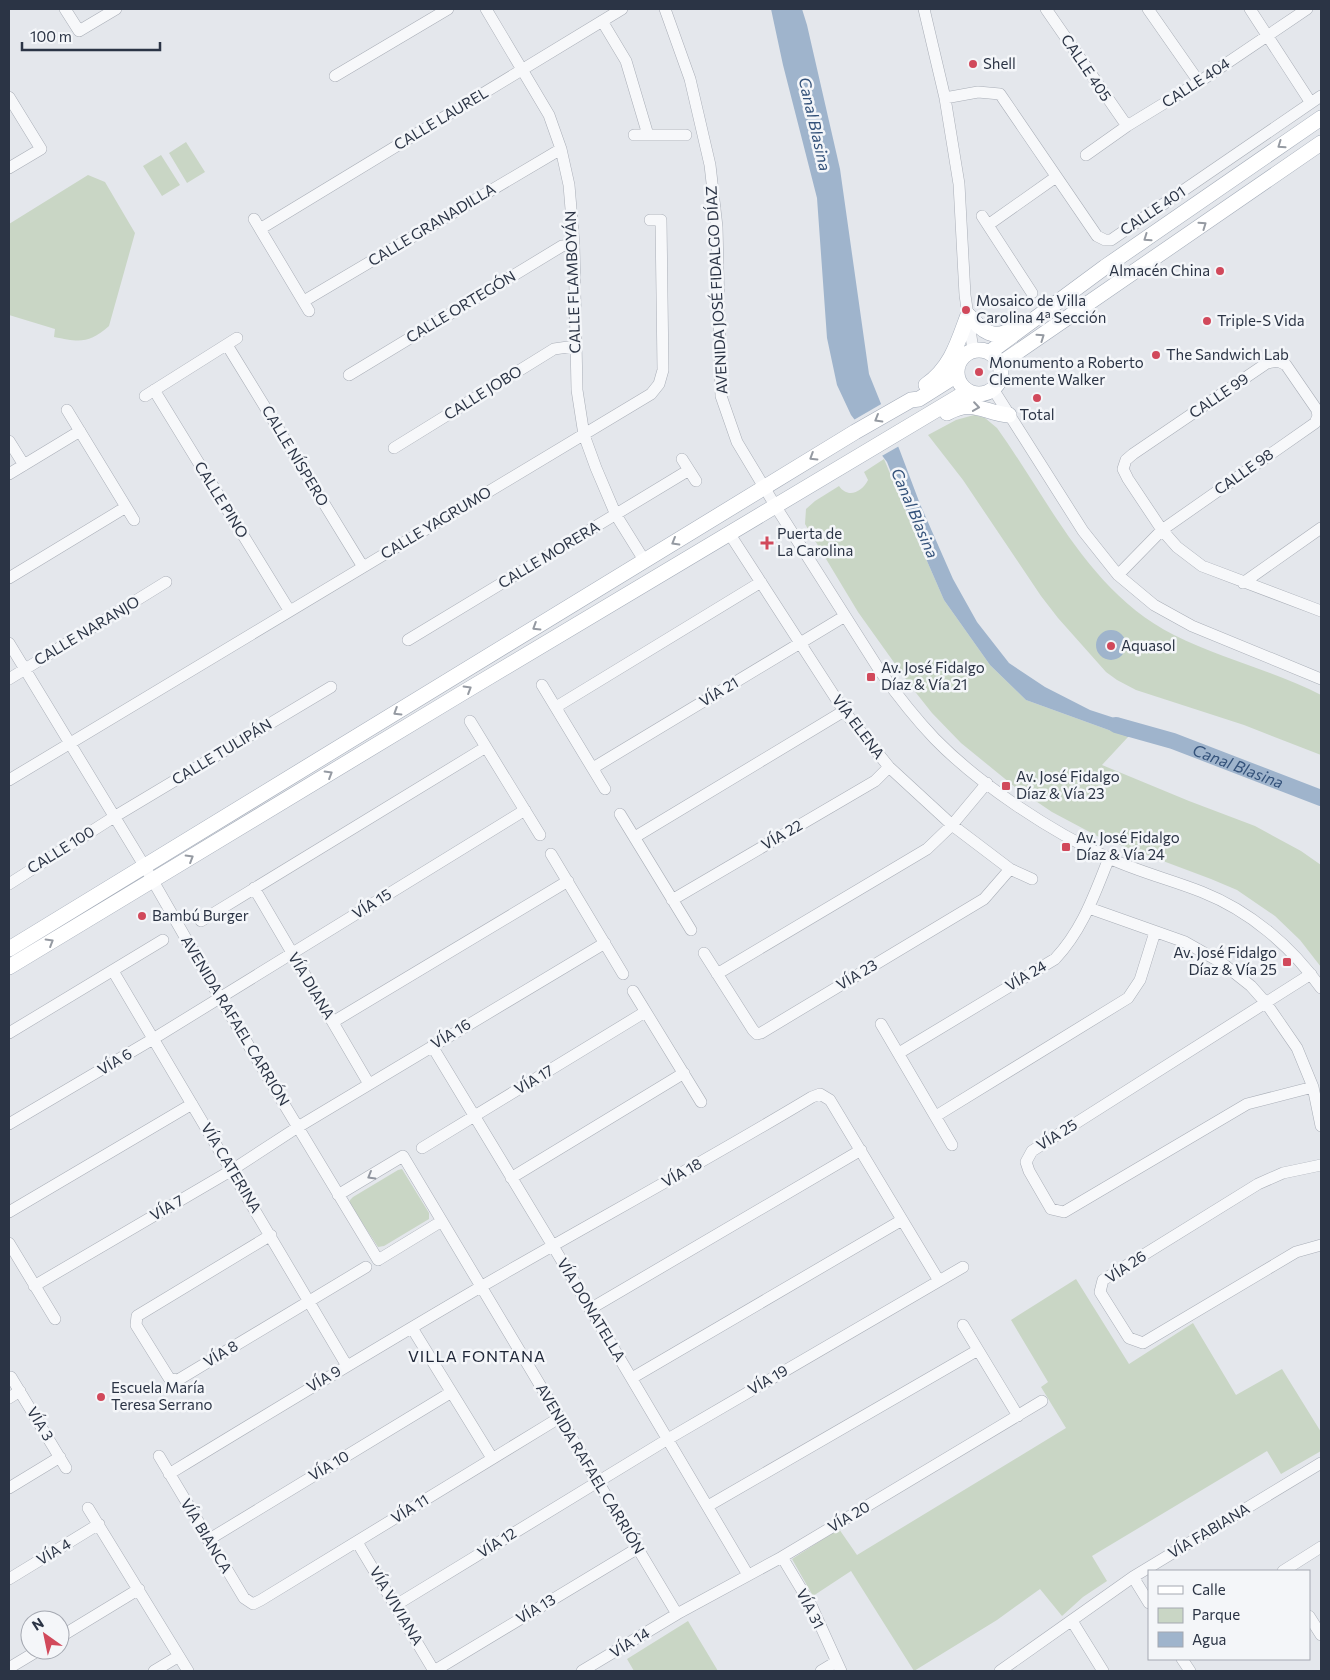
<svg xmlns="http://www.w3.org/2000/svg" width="1330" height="1680" font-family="Commissioner,sans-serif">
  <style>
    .green { fill: #c9d6c5 }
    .water { fill: #9fb4cc }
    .pier { fill: #e4e7ec }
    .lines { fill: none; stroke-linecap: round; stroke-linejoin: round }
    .river { stroke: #9fb4cc; stroke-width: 16 }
    .minor-casing { stroke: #a9aeb7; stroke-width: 12 }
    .major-casing { stroke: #a3abb8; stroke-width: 16 }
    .minor { stroke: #f7f8fa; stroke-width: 11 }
    .major { stroke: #fff; stroke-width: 15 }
    .oneway { stroke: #959aa2 }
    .oneway2 { stroke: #9196a0 }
    .poi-dot { fill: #d1495b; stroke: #f4f6f9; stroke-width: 2 }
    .labels { text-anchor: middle; stroke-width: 5; stroke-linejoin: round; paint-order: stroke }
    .poi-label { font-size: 15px; fill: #2b3445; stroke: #f4f6f9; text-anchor: start }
    .street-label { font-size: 15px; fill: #2b3445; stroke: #f4f6f9 }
    .water-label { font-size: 16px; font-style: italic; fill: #34527a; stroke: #f4f6f9 }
    .neighbourhood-label { font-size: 16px; letter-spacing: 1px; fill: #1d2536; stroke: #f4f6f9 }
  </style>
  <rect width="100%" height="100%" fill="#e4e7ec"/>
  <path class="green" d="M186,142l19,30 -18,11 -18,-30z
    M161,155l19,30 -18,11 -19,-30z
    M88,175l17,7 30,51 -26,93c-20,18 -30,16 -55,11l1,-8 -46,-14v-91z
    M974,415l11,3 12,10c53,74 92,164 177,207 48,24 100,36 147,60v60l-77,-30 -108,-35 -19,-10 -11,-8 -48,-54 -17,-22 -78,-116 -35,-45 28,-15z
    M884,459l33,79 27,62 46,65 36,35 102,37 -26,28 87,36 66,25 46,25 20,14v102l-21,-27 -25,-24 -38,-26 -26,-11 -112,-42 -47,-25 -37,-25 -54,-44 -29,-30 -19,-24 -55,-77 -53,-88 1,-15 9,-8 24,-15c9,13 23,6 29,-6l-4,-8z
    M402,1169l27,44v6l-45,27 -6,1 -28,-43v-4l3,-3 45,-27z
    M1076,1279l53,85 64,-41 43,72 46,-26 39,63v19l-40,23 -14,-23 -175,105 15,25 -24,16 -21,19 -22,-27 -43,31 -83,51 -63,-100 -38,25 -21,-37 47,-30 18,26 209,-127 -25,-41 7,-5 -37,-62z
    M688,1621l30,50h-84l-7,-12z"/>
  <path class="water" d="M771,9h31l5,16 33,144 29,205 31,77 20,53 33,75 24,43 32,41 36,24 45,23 52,17 -14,10 -102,-37 -36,-35 -46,-65 -27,-62 -30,-76 -36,-47 -14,-30 -10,-47 -10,-140 -34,-133z
    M1096 645a15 15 0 1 1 30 0a15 15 0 1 1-30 0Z"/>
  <path class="pier" d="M883,403l18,42 -21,12 -28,-36z"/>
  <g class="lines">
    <path class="river" id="s1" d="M1116,725l57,16 148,57"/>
    <defs>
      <path id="minor" d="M65,9l14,22 37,-22
        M486,9l63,106 12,34 8,36 5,60 3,145 7,45 12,33 20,47 28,45
        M665,9l25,70 20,86 7,62 4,169 16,46 39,65 104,164c17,24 35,47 55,68 44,45 116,93 174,119 30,14 63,22 93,34 48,19 89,54 119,96
        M924,9l21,89 14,86 6,111 8,55
        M1046,9l81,117
        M1148,9l51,73
        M1250,9l61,94
        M602,21l24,40 22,74
        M335,76l113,-67
        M9,97l32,52 -32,19
        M945,98l33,-6 22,2 97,142 8,4h6l210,-144
        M634,135h52
        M1086,155l41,-29 72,-44 108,-73
        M982,216l50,77
        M254,219l55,92
        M988,225l68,-48
        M260,229l362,-220
        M304,301l257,-152
        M227,345l136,222
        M349,375l213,-129 12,-1
        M993,389l90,142 35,44 36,30 38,21 129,53
        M154,390l135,220
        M145,396l92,-58
        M67,410l67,110
        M9,441l15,24
        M394,448l160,-99 21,-3
        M682,459l14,22
        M9,474l71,-43
        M729,533l115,178 45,56 63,58 58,44 22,10
        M1118,575l44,-45 153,-107 3,-7 -1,-6 -31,-45 -8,-4 -11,2 -134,91 -7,6 -3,9 5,10 34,51 15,17 25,19 119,45
        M9,578l117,-71
        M1243,583l78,-55
        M408,640l281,-170
        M9,643l136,224 75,131 158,262 64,-39
        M9,679l157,-97
        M542,685l63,104
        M556,707l205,-125
        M470,721l70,114
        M593,768l252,-152
        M9,780l642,-386 8,-10 4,-14 -2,-150h-11
        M620,814l71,116
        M635,837l209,-126
        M551,854l72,120
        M9,884l105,-67 217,-130
        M254,888l115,196
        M672,900l203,-119 14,-14
        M1089,908l96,34 37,21 29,23 15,17 31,45 16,39 8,39
        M201,921l285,-174
        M704,953l49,77 4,4 4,-1 223,-134 26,-30
        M113,971l234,395
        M717,974l210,-125 25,-24 35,-42
        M1311,974l-279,177 -6,11 3,9 22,38 13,3 183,-108 66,-17
        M633,991l68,111
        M333,1022l235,-141
        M881,1024l71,121
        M9,1033l154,-93
        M432,1046l121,200 195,329
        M899,1053l156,-94c28,-30 39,-64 54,-101
        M936,1116l192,-118 12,-18 15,-48
        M9,1124l144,-85 372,-229
        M422,1148l223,-136
        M1321,1165l-38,8 -25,11 -155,96 -3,12 29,46 14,5 153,-91 25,-7
        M511,1178l173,-105
        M338,1195l65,-39 274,458
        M9,1212l183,-108
        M271,1235l-134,81 -1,9 33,53 9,2 188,-113
        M9,1243l46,76
        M34,1286l198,-116 66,-43 307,-184
        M590,1309l271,-159
        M963,1325l55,91
        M412,1328l80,130
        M11,1377l55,91
        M632,1378l270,-158
        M9,1398l11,-7
        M159,1456l85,142 9,6 8,-4 298,-182
        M169,1474c105,-64 209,-127 315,-189 109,-63 220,-123 328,-188l8,-3 10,6 109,181
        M9,1488l51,-31
        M708,1506l270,-156
        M88,1508l100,163
        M208,1540l242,-147
        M357,1542l77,129
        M782,1557l30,50 29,64
        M1283,1571l38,-24
        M1133,1577l16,26
        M9,1579l90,-55
        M396,1605l272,-166 295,-172
        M1309,1616l12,19
        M1072,1621l31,50
        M60,1637l79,-48
        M1182,1659l8,12
        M9,1668l30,-18
        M154,1671l25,-15
        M434,1671l204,-123
        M582,1671l95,-57 105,-57 260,-156
        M821,1671l15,-9
        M1000,1671l133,-94 188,-114"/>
      <path id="major" d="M957 372a22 22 0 1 1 44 0a22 22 0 1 1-44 0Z
        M990,352l115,-85 216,-149
        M1000,364l321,-221
        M926,385c25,-17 32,-43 42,-70 14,15 26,28 46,12
        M947,413c26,-15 37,0 62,2
        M9,949l846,-517 56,-32 8,-1 38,-24
        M9,967l450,-272 509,-304"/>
    </defs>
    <use href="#minor" class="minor-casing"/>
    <use href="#major" class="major-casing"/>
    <use href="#minor" class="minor"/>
    <use href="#major" class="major"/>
  </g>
  <defs><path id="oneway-chevron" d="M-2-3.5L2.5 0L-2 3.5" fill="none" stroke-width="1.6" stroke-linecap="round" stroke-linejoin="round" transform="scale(1.25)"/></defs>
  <g class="oneway">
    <use href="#oneway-chevron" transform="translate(1281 145) rotate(145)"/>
    <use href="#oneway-chevron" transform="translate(1203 225) rotate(-35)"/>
    <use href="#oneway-chevron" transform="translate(1147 238) rotate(145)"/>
    <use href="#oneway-chevron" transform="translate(1041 337) rotate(-35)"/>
    <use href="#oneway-chevron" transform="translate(976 407) rotate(8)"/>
    <use href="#oneway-chevron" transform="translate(878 419) rotate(150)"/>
    <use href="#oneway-chevron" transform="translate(813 457) rotate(148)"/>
    <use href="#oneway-chevron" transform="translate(675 542) rotate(150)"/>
    <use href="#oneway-chevron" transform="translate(536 627) rotate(148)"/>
    <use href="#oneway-chevron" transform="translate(468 689) rotate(-31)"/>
    <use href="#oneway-chevron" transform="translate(397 712) rotate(148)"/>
    <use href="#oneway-chevron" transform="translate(329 774) rotate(-31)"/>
    <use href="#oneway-chevron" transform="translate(190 858) rotate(-31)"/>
    <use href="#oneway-chevron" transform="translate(50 942) rotate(-31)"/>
  </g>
  <use class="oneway2" href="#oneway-chevron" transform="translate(371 1176) rotate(150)"/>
  <g class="poi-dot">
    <circle cx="973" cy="64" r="5"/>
    <circle cx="1220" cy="271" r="5"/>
    <circle cx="966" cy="310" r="5"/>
    <circle cx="1207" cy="321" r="5"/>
    <circle cx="1156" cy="355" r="5"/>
    <circle cx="979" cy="372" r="5"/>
    <circle cx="1037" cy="398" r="5"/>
    <path d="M764.5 535.5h5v5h5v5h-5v5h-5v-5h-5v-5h5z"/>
    <circle cx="1111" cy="646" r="5"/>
    <rect x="866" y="672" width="10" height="10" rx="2.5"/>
    <rect x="1001" y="781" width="10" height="10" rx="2.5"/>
    <rect x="1061" y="842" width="10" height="10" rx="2.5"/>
    <circle cx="142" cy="916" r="5"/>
    <rect x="1282" y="957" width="10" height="10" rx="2.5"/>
    <circle cx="101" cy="1397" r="5"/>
  </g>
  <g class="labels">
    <g class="poi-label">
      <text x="983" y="69">Shell</text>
      <text x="1210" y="276" text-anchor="end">Almacén China</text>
      <text x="976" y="306">Mosaico de Villa<tspan x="976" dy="17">Carolina 4ª Sección</tspan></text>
      <text x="1217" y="326">Triple-S Vida</text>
      <text x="1166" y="360">The Sandwich Lab</text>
      <text x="989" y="368">Monumento a Roberto<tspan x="989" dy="17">Clemente Walker</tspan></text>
      <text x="1037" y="420" text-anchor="middle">Total</text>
      <text x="777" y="539">Puerta de<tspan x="777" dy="17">La Carolina</tspan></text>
      <text x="1121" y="651">Aquasol</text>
      <text x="881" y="673">Av. José Fidalgo<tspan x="881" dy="17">Díaz &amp; Vía 21</tspan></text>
      <text x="1016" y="782">Av. José Fidalgo<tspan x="1016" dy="17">Díaz &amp; Vía 23</tspan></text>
      <text x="1076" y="843">Av. José Fidalgo<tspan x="1076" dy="17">Díaz &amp; Vía 24</tspan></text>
      <text x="152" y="921">Bambú Burger</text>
      <text x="1277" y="958" text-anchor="end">Av. José Fidalgo<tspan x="1277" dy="17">Díaz &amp; Vía 25</tspan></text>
      <text x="111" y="1393">Escuela María<tspan x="111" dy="17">Teresa Serrano</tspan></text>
    </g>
    <g class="street-label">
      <text transform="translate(1086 68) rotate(56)" y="5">CALLE 405</text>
      <text transform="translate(1196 83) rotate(-33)" y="5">CALLE 404</text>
      <text transform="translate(441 119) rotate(-31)" y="5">CALLE LAUREL</text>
      <text transform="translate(1153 211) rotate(-34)" y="5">CALLE 401</text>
      <text transform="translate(432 225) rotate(-31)" y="5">CALLE GRANADILLA</text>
      <text transform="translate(573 282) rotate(-92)" y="5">CALLE FLAMBOYÁN</text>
      <text transform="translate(717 290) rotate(-93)" y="5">AVENIDA JOSÉ FIDALGO DÍAZ</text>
      <text transform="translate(461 307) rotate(-31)" y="5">CALLE ORTEGÓN</text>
      <text transform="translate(483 393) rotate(-32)" y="5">CALLE JOBO</text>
      <text transform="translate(1219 396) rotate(-34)" y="5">CALLE 99</text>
      <text transform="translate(295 456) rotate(59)" y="5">CALLE NÍSPERO</text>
      <text transform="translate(1244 472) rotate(-35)" y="5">CALLE 98</text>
      <text transform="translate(221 500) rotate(58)" y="5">CALLE PINO</text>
      <text transform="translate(436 523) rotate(-31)" y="5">CALLE YAGRUMO</text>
      <text transform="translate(549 555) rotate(-31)" y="5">CALLE MORERA</text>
      <text transform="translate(87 631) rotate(-31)" y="5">CALLE NARANJO</text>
      <text transform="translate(719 692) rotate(-31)" y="5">VÍA 21</text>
      <text transform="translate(858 727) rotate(53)" y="5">VÍA ELENA</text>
      <text transform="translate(222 752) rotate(-31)" y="5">CALLE TULIPÁN</text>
      <text transform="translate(782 835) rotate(-30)" y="5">VÍA 22</text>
      <text transform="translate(61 850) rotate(-32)" y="5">CALLE 100</text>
      <text transform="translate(372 904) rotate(-32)" y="5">VÍA 15</text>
      <text transform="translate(857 975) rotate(-31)" y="5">VÍA 23</text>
      <text transform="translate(1026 976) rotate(-31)" y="5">VÍA 24</text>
      <text transform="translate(311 986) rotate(59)" y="5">VÍA DIANA</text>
      <text transform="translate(235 1021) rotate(59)" y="5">AVENIDA RAFAEL CARRIÓN</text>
      <text transform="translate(451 1034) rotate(-31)" y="5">VÍA 16</text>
      <text transform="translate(115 1062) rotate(-31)" y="5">VÍA 6</text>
      <text transform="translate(534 1080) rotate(-31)" y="5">VÍA 17</text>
      <text transform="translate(1057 1135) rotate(-32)" y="5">VÍA 25</text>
      <text transform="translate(231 1168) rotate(59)" y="5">VÍA CATERINA</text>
      <text transform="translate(682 1173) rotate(-29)" y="5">VÍA 18</text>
      <text transform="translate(167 1208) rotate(-30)" y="5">VÍA 7</text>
      <text transform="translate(1126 1267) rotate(-34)" y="5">VÍA 26</text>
      <text transform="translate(591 1310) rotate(59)" y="5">VÍA DONATELLA</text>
      <text transform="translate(221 1354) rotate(-31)" y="5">VÍA 8</text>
      <text transform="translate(324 1379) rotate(-31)" y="5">VÍA 9</text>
      <text transform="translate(768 1380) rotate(-30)" y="5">VÍA 19</text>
      <text transform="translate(40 1424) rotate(59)" y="5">VÍA 3</text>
      <text transform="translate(329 1466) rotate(-31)" y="5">VÍA 10</text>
      <text transform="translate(590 1469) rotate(59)" y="5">AVENIDA RAFAEL CARRIÓN</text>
      <text transform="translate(410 1509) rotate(-32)" y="5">VÍA 11</text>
      <text transform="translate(849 1517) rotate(-31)" y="5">VÍA 20</text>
      <text transform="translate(1209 1531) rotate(-31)" y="5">VÍA FABIANA</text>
      <text transform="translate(206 1536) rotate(59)" y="5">VÍA BIANCA</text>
      <text transform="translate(497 1543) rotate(-32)" y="5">VÍA 12</text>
      <text transform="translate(54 1552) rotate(-31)" y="5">VÍA 4</text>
      <text transform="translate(396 1606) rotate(59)" y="5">VÍA VIVIANA</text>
      <text transform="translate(536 1609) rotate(-31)" y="5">VÍA 13</text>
      <text transform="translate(810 1609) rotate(63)" y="5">VÍA 31</text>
      <text transform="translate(630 1643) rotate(-31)" y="5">VÍA 14</text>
    </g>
    <g class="water-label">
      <text transform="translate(815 124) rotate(77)" y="6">Canal Blasina</text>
      <text transform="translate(915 513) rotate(67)" y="6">Canal Blasina</text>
      <text dy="6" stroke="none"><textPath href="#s1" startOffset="129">Canal Blasina</textPath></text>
    </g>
    <g class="neighbourhood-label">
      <text x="477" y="1362">VILLA FONTANA</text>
    </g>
  </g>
  <rect width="1330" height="1680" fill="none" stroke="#2b3445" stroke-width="20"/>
  <rect x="1148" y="1570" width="162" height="90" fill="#f4f6f9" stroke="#a4a8b1"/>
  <rect x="1158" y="1586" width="25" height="8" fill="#ffffff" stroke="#a4a8b1"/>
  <text x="1192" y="1595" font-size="15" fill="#2b3445">Calle</text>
  <rect x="1158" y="1608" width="25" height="15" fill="#c9d6c5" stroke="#a4a8b1"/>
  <text x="1192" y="1620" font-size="15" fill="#2b3445">Parque</text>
  <rect x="1158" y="1632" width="25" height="15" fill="#9fb4cc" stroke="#a4a8b1"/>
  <text x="1192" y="1645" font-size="15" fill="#2b3445">Agua</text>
  <g transform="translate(45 1635) rotate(327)"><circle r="24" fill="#f4f6f9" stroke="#a4a8b1"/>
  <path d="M0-4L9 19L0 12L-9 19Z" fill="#d1495b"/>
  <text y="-8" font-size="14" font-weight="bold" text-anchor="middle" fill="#2b3445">N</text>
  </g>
  <path d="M22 42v8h138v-8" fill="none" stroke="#2b3445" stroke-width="2.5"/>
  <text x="30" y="42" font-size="15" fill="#2b3445" stroke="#f4f6f9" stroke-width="4" paint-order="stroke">100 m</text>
</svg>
